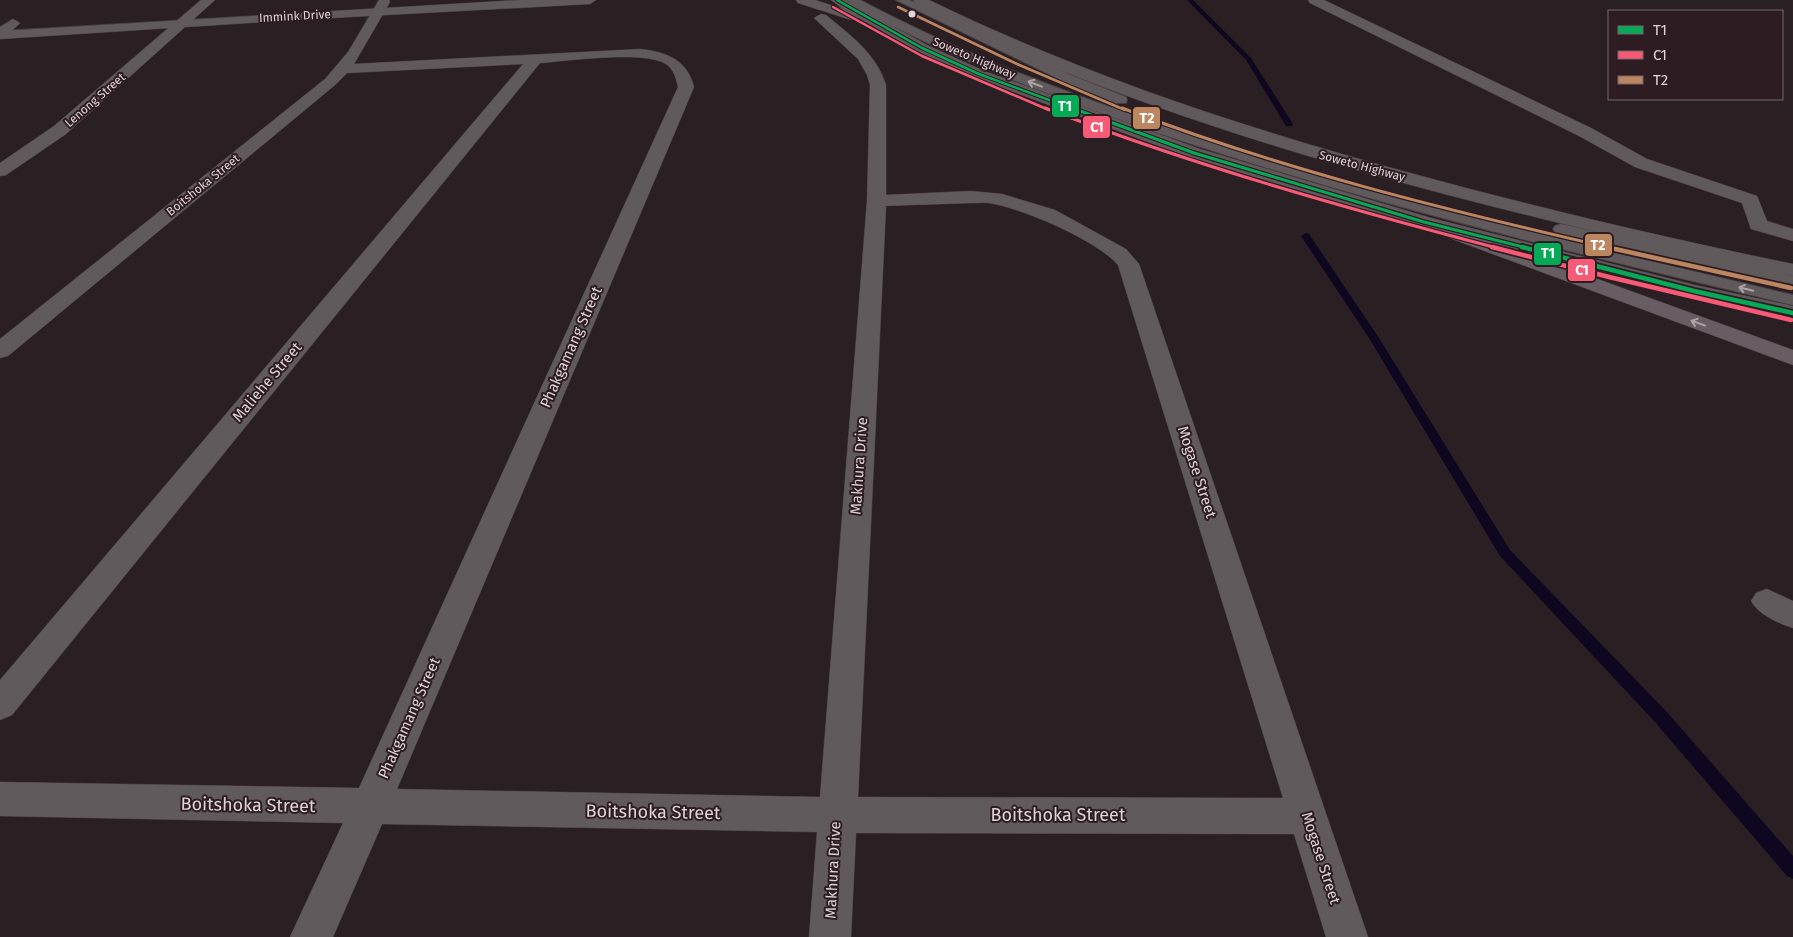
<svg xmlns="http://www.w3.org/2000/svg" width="1793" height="937" font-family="'Fira Sans',sans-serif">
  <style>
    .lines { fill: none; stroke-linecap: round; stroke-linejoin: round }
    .stream { fill: #0f0720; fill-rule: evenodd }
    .lane-casing { stroke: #473e41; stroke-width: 2 }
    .street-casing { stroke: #473e41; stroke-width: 1 }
    .secondary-casing { stroke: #473e41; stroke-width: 1 }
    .highway-casing { stroke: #473e41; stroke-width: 1 }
    .lane { fill: #615a5c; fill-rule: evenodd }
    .street { fill: #615a5c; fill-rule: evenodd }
    .secondary { fill: #615a5c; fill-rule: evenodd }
    .highway { fill: #695d64; fill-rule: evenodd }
    .bus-1-far2-casing { stroke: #2d1d22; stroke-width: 4.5 }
    .bus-1-far1-casing { stroke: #2d1d22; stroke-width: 5.5 }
    .bus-1-casing { stroke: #2d1d22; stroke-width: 8 }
    .bus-2-far2-casing { stroke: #2d1d22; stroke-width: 4.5 }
    .bus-2-far1-casing { stroke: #2d1d22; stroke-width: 5.5 }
    .bus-2-casing { stroke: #2d1d22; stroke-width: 8 }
    .bus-3-far2-casing { stroke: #2d1d22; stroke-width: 4.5 }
    .bus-3-far1-casing { stroke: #2d1d22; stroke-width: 5.5 }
    .bus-3-casing { stroke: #2d1d22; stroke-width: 8 }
    .bus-1-far2 { stroke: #06aa56; stroke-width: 2.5 }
    .bus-1-far1 { stroke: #06aa56; stroke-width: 3 }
    .bus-1 { stroke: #06aa56; stroke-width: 4.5 }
    .bus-2-far2 { stroke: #f75a77; stroke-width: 2.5 }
    .bus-2-far1 { stroke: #f75a77; stroke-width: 3 }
    .bus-2 { stroke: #f75a77; stroke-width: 4.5 }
    .bus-3-far2 { stroke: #bb8660; stroke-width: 2.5 }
    .bus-3-far1 { stroke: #bb8660; stroke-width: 3 }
    .bus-3 { stroke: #bb8660; stroke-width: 4.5 }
    .oneway { stroke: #ada3a6 }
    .oneway2 { stroke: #b0a4a9 }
    .bus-dot { fill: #dfd4d7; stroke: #2d1d22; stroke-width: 2 }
    .labels { text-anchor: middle; stroke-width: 4; stroke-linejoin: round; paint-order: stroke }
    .far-street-label { font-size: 12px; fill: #dfd4d7; stroke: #2d1d22 }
    .street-label { font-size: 15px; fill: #dfd4d7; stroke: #2d1d22 }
    .near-street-label { font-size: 18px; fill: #dfd4d7; stroke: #2d1d22 }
    .line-badge { stroke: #2d1d22; stroke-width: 2 }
    .badge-label { font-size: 14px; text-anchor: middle; font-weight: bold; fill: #fff }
  </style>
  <rect width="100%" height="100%" fill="#2a2023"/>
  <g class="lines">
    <path class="stream" d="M1187,0h6l58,58 42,66 -1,2h-6l-40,-66z
      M1306,233l3,1 70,104 131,212 156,161 127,145v23l-6,-3 -133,-155 -154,-165 -131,-218 -68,-102z"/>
    <defs>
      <path id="lane" d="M847,0h13c109,58 225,100 342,138 194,63 393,110 591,157v10c-261,-62 -524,-125 -775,-223 -42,-17 -83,-35 -123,-55 -16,-8 -36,-16 -48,-27z
        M896,0h13l162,75 55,22 1,3 -1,3h-10l-53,-22z
        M1561,224l232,52v10l-238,-54 -2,-3 2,-3z"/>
      <path id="street" d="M201,0h14l-149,134 -60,41 -6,1v-13l54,-37z
        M379,0h10l1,2 -36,62 286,-15c26,3 47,10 54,38l-297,702 423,8 47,-596 3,-116 -3,-10 -9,-16 -44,-41 7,-4 5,1c24,20 50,38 60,70v110l85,-4 31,3 53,16 71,39 13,15 229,673h-42l-32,-103 -438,-1 -5,104h-42l8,-105 -435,-8 -49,113h-43l53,-114 -343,-7v-34l359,6 319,-701c-2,-9 -4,-17 -12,-23 -22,-14 -98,-3 -126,-1l-528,652 -12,5v-40l523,-616 -176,9 -12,12 -327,271 -8,2v-19l325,-260 23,-27zM971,203c8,0 16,-1 23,1 32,6 104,37 124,61l165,533 -425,-1 28,-591z
        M1308,0h16l267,128 56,31 110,37 10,25 26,8v12l-42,-12 -9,-26 -107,-36 -56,-31 -269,-133z
        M13,19l7,4 -15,14 -5,1v-11z
        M1767,589l26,12v27c-15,-5 -34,-13 -42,-27l5,-8z"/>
      <path id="secondary" d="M520,0h76l-6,4 -295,16 -295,19v-8z
        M796,0h19l28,9 -12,-9h15l81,45 57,26 216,78 231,69 264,67 98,21v14l-107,-24 -269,-70 -229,-69 -214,-80 -57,-26 -58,-33 -6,2 -5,-1 -50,-16z
        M913,0h16c161,78 324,131 496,177 122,33 245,62 368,87v12c-86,-17 -172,-38 -258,-59 -167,-41 -335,-89 -495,-155 -43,-18 -84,-39 -125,-59z"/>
      <path id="highway" d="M1424,216l369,134v15l-376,-139 -3,-4 3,-4z"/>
    </defs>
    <use href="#lane" class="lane-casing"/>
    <use href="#street" class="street-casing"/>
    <use href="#secondary" class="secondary-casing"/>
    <use href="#highway" class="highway-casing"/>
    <use href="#lane" class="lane"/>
    <use href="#street" class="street"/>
    <use href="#secondary" class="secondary"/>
    <use href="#highway" class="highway"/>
    <defs>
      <path id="bus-1-far2" d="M837,0l85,48 57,26 97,36"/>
      <path id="bus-1-far1" d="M1072,108l122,45 230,69 103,26"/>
      <path id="bus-1" d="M1522,247l172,44 99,22"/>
      <path id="bus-2-far2" d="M833,7l89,49 127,54"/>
      <path id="bus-2-far1" d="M1045,108c147,57 300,100 452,140"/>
      <path id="bus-2" d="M1492,247l117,30 182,43"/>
      <path id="bus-3-far2" d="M898,7l119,57 108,46"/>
      <path id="bus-3-far1" d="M1122,108c158,61 324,102 489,140"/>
      <path id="bus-3" d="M1606,247l185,41"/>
    </defs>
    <use href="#bus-1-far2" class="bus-1-far2-casing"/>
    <use href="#bus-1-far1" class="bus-1-far1-casing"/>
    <use href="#bus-1" class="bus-1-casing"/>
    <use href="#bus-2-far2" class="bus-2-far2-casing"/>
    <use href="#bus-2-far1" class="bus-2-far1-casing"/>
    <use href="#bus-2" class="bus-2-casing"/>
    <use href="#bus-3-far2" class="bus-3-far2-casing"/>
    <use href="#bus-3-far1" class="bus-3-far1-casing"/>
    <use href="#bus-3" class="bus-3-casing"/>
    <use href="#bus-1-far2" class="bus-1-far2"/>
    <use href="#bus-1-far1" class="bus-1-far1"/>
    <use href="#bus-1" class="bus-1"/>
    <use href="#bus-2-far2" class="bus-2-far2"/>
    <use href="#bus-2-far1" class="bus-2-far1"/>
    <use href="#bus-2" class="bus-2"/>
    <use href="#bus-3-far2" class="bus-3-far2"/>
    <use href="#bus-3-far1" class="bus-3-far1"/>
    <use href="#bus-3" class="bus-3"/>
  </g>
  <defs><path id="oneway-shaft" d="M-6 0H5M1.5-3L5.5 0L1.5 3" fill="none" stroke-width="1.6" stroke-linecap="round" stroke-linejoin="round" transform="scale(1.25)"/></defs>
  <g class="oneway">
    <use href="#oneway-shaft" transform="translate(1035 84) rotate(-159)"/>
    <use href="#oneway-shaft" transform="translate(1746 289) rotate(-167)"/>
  </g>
  <use class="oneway2" href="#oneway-shaft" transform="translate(1698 323) rotate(-160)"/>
  <circle class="bus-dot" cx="912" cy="14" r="4.5"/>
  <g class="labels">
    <g class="far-street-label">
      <text transform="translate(295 16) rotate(-3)" y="4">Immink Drive</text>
      <text transform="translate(974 58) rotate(23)" y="4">Soweto Highway</text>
      <text transform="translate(95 100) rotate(-41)" y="4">Lenong Street</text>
      <text transform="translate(1362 166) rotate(15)" y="4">Soweto Highway</text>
      <text transform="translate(203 185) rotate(-39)" y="4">Boitshoka Street</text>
    </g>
    <g class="street-label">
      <text transform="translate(571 347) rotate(-66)" y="5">Phakgamang Street</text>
      <text transform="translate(267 382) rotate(-50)" y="5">Maliehe Street</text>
      <text transform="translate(859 466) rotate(-86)" y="5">Makhura Drive</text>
      <text transform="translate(1197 472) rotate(72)" y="5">Mogase Street</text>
      <text transform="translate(409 718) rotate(-66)" y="5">Phakgamang Street</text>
      <text transform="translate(1321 858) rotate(72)" y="5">Mogase Street</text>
      <text transform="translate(833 870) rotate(-87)" y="5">Makhura Drive</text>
    </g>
    <g class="near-street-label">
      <text transform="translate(248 805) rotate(1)" y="6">Boitshoka Street</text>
      <text transform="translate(653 812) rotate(1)" y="6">Boitshoka Street</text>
      <text x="1058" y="821">Boitshoka Street</text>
    </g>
  </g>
  <g class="line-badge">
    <rect x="1051" y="94" width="29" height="24" rx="5" fill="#06aa56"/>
    <rect x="1132" y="106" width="29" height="24" rx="5" fill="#bb8660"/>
    <rect x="1082" y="115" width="29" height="24" rx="5" fill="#f75a77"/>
    <rect x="1584" y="233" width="29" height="24" rx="5" fill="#bb8660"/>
    <rect x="1533" y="242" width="29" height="24" rx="5" fill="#06aa56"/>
    <rect x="1567" y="258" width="29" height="24" rx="5" fill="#f75a77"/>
  </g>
  <g class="badge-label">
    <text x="1065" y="111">T1</text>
    <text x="1147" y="123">T2</text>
    <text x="1097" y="132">C1</text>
    <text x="1598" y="250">T2</text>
    <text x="1548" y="258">T1</text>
    <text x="1582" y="275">C1</text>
  </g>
  <rect x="1608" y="10" width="175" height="90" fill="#2d1d22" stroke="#74666a"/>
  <rect x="1618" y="26" width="25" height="8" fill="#06aa56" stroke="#74666a"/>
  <text x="1653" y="35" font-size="15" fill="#dfd4d7">T1</text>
  <rect x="1618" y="51" width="25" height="8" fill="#f75a77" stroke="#74666a"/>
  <text x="1653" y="60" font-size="15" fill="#dfd4d7">C1</text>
  <rect x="1618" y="76" width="25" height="8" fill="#bb8660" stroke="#74666a"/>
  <text x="1653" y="85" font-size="15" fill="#dfd4d7">T2</text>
</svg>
